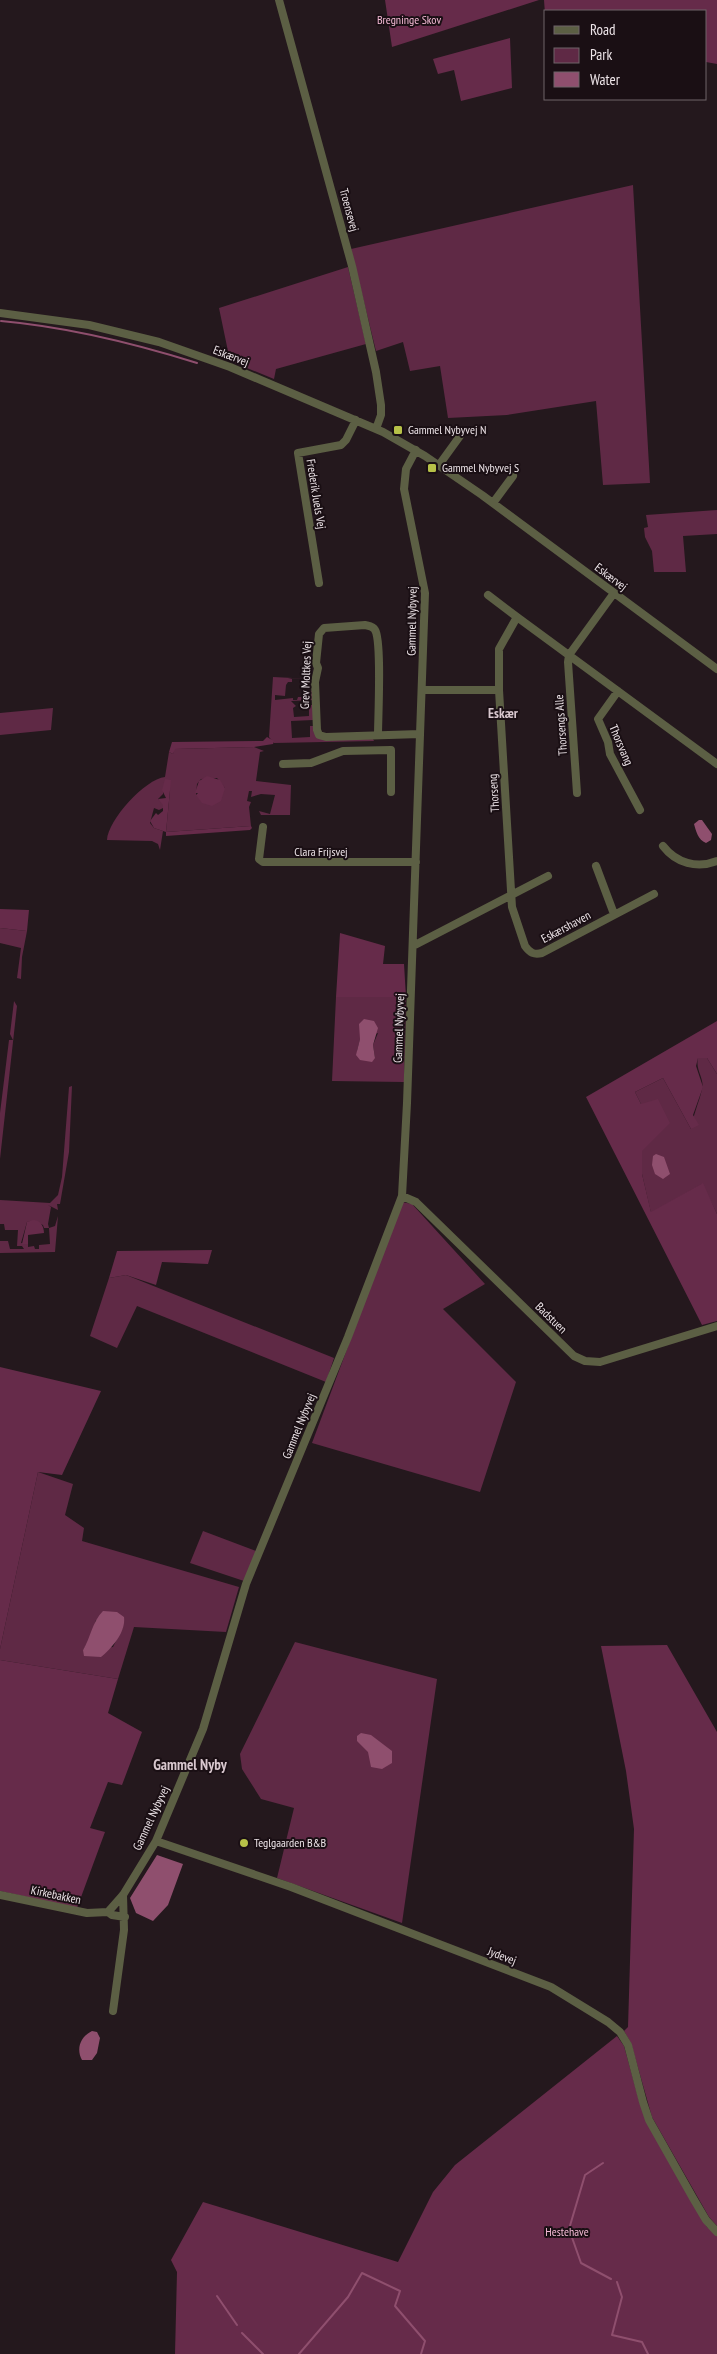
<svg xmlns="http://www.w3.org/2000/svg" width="717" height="2354" font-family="'PT Sans Narrow',sans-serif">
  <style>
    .green { fill: #5f2945; fill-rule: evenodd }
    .forest { fill: #662b4a }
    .water { fill: #8f4f6e }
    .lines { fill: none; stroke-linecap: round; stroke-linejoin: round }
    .stream { stroke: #8f4f6e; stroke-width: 2 }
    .minor { stroke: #5c5f44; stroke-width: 8 }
    .poi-dot { fill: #b7c148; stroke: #1a0f14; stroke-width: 2 }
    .labels { text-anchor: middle; stroke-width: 4; stroke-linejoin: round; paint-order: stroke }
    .park-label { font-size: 12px; fill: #f4bad5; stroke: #1a0f14 }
    .street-label { font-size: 12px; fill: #ede4e8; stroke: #1a0f14 }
    .poi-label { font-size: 12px; fill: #ede4e8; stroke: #1a0f14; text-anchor: start }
    .neighbourhood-label { font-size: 14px; font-weight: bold; fill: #d8c7ce; stroke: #1a0f14 }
    .quarter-label { font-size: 15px; font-weight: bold; fill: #d8c7ce; stroke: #1a0f14 }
  </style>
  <rect width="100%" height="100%" fill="#24181d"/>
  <path class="green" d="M633,185l17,298 -47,2 -7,-84 -89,14 -59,3 -8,-52 -30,5 -7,-29 -27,9 -25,-102z
    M348,267l18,77 -90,25 -2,10 -44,-18 -11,-53z
    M717,510v24l-34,2 3,36h-32l-2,-21 -7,-14 -1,-9 4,-1 -2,-12z
    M273,677l40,2 -25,-1 4,1v3h-4l-2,3 -1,11 -10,-1v5l18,-2v2h4l1,-3h7l3,-6h5v9l-22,1 5,5 -3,2 1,9 15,-1v-11h4v15l-22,1 1,17 18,-1v-11h3l1,7 59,6 1,2 -100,2 -5,-6z
    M53,708l-2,22 -51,5v-22z
    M254,747l10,4 -4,1 -4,29 35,4 -1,30h-29l-2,-4 11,3 5,-19 -14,-1 -10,3 1,-6h-3l-2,10 4,1 -2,5 2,19 -85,6 4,-42 -7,-1v5l-5,5 5,4v5l-4,2 -5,-2 -4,15 4,5 9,3 -3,19 -2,-6 -6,-3 -45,-1c1,-20 38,-61 58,-63l4,-25 4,2 1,-5zM217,778l8,10 -29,7 1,-11 4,-5z
    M0,928l27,3 -5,26 -1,22 -4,-1 4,-30 -21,-5z
    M336,997h70l-2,85 -72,-1zM378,1033l-5,12 2,13 -18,-7 3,-12z
    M14,1001l3,5 -17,153v-46l9,-73h4l-3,-6z
    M698,1058h9l10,16v140l-15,-30 -51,29 -9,-39 -1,-70 -6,-12 28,-14 28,51c2,-14 8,-26 11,-40 3,-10 -7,-19 -4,-31z
    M72,1086l-3,66 -9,52h-3l1,6 -10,-5 3,2 -3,17 1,4 6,-2 3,-10 -3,36 -55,1v-12h8l2,8h14l-2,-3h-5l1,-16h-13l-1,-6h-4v-24l50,3 8,-8 4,-18 7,-90zM33,1221l10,4 1,3h5l1,16 -11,1v4h-4l-1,-3 -6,1v-3l-7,-1 6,-21z
    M402,1202l10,2 73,80 -42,25 73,73 -36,110 -168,-49z
    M126,1275l208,83 -8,24 -189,-76 -20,42 -27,-12 19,-58z
    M38,1472l35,12 -8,31 19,13 -2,13 157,46 -13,45 -92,-5 -16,52 -118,-19v-11zM96,1620l27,7 -10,20 -30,3 7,-11z
    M203,1531l53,20 -12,30 -54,-18z
    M295,1642l142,37 -35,244 -125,-45 17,-70 -33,-9 -19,-30 -2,-15z"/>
  <path class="forest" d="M385,0h154l-147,47z
    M544,0h173v64l-11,-2v-51h-160v17z
    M510,38l2,50 -51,13 -7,-31 -16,4 -5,-15z
    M267,737l7,4 -1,3 -19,3 -79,2 -2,5 -4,-2 3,-10 91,-1z
    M207,776l13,4 5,8 -4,13 -9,5 -10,-3 -6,-8 2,-2h-3l4,-12z
    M165,779l6,1 -5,52 85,-6 1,2 -2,2 -84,6v-4l-12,-4 -4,-7 6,-8 2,2 5,-4v-6l-5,-6 8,-1 -4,-8z
    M0,909l29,1 -2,21 -27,-3z
    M340,933l45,13 -2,18h21l2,33h-70z
    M717,1021v53l-10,-16h-9l-2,8 7,21 -10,28 6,10 -8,4 -28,-51 -28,14 6,12 17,-5 12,24 -28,28v23l9,38 52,-29 14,31v107l-15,4 -116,-228z
    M33,1220c7,0 11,6 11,13l-16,2v9h-6l5,-22z
    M212,1250l-4,14 -46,-2 -6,23 -30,-10 -17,3 8,-27z
    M0,1367l101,24 -39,84 -24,-3 -38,177z
    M667,1645l50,87v494l-8,-9 -57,-100 -21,-74 -7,-12 4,-4 6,-198 -8,-58 -25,-125z
    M0,1660l118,19 -10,34 34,19 -20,53 -14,-3 -18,46 15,4 -28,76 -77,-17z
    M617,2036l7,10 16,58 56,105 11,18 10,7v120h-542l2,-82 -6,-12 32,-58 195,60 35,-70 22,-27z"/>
  <path class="water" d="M699,820h3l10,14 -1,6 -5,3c-8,-3 -10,-12 -12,-19z
    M364,1019l10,2 4,7 -5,17 2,13 -3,4 -12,-2 -4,-5 4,-16 -1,-15z
    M656,1154l8,3 6,17 -7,5 -8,-5 -3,-9 1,-9z
    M103,1611l14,1 7,5c2,15 -12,31 -23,40l-17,-1 -1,-6c8,-13 9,-28 20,-39z
    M361,1733l10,2 21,16v12l-10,6 -11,-2 -3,-15 -11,-11v-5z
    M157,1855l26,9 -15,41 -15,16 -17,-8 -6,-15z
    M92,2031l5,1 3,6 -3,15 -5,7h-10c-6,-11 -2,-23 10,-29z"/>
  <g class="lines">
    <path class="stream" d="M1,321c68,6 132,22 196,42
      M603,2163l-18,12 -16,54 12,34 30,16
      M617,2282l5,15 -10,38 30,7 6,12
      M217,2296l20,29
      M242,2333l21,21
      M299,2354l49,-57 14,-24 38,18 -5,15 30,35 -4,13"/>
    <path class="minor" d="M279,0l73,266 24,106 5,33v10l-5,14
      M0,313l89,12 70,17 71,25 153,65 42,24 57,39 235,174
      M439,465l21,-29
      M493,503l20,-27
      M319,583l-21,-130 43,-8 5,-5 10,-20
      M488,595l29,22 -18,32v41
      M517,617l200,147
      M422,690h77l13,217 13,39c5,7 9,9 17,7l112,-59
      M618,691l-20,28 10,23 2,12 30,56
      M378,735c0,-17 4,-94 -3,-105 -2,-4 -6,-4 -10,-5l-41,3 -5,6 -3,29 2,5 -3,14 2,48 2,5 7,2 94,-3
      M283,764l28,-1 32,-12 48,-1v42
      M577,793l-9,-131 1,-7 45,-62
      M263,827l-4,32 4,3h153
      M663,846c13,17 34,23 54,15
      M596,866l18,48
      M413,946l135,-70
      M402,1196l14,6 158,154 11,5 15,1 117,-36
      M156,1841l135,46 260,100 57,35 12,10 8,13 15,57 6,18 44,78 13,22 11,12
      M0,1895l87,18 21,-1 15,-17 33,-54 47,-112 43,-145 102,-247 54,-141 5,-93 18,-510 -21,-104 2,-20 10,-19
      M108,1912l4,3 13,2
      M113,2011l11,-81 -1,-35"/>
  </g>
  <g class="poi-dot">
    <rect x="393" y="425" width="10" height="10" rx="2.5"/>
    <rect x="427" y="463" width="10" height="10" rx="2.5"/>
    <circle cx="244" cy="1843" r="5"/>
  </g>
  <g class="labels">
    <g class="park-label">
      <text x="409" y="24">Bregninge Skov</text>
      <text x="567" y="2236">Hestehave</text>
    </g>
    <g class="street-label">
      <text transform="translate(349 210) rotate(75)" y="4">Troensevej</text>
      <text transform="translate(231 356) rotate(21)" y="4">Eskærvej</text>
      <text transform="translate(316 494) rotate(81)" y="4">Frederik Juels Vej</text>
      <text transform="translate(611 577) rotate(37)" y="4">Eskærvej</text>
      <text transform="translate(412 621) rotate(-89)" y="4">Gammel Nybyvej</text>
      <text transform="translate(306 675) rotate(-88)" y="4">Grev Moltkes Vej</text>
      <text transform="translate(561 725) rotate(-94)" y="4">Thorsengs Alle</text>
      <text transform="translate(621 745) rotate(67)" y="4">Thorsvang</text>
      <text transform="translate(494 793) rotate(-94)" y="4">Thorseng</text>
      <text x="321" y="856">Clara Frijsvej</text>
      <text transform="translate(566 927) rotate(-28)" y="4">Eskærshaven</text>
      <text transform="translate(399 1028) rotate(-88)" y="4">Gammel Nybyvej</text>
      <text transform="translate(551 1318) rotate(44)" y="4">Badstuen</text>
      <text transform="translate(299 1426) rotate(-68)" y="4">Gammel Nybyvej</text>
      <text transform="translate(151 1818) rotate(-65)" y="4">Gammel Nybyvej</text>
      <text transform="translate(56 1895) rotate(12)" y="4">Kirkebakken</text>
      <text transform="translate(502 1956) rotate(21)" y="4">Jydevej</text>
    </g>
    <g class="poi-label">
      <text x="408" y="434">Gammel Nybyvej N</text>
      <text x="442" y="472">Gammel Nybyvej S</text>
      <text x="254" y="1847">Teglgaarden B&amp;B</text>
    </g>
    <g class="neighbourhood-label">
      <text x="503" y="718">Eskær</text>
    </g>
    <g class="quarter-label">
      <text x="190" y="1770">Gammel Nyby</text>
    </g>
  </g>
  <rect x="544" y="10" width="162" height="90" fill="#1a0f14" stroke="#6e6469"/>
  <rect x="554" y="26" width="25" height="8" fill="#5c5f44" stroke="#6e6469"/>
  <text x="590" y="35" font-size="15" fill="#ede4e8">Road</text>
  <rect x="554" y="48" width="25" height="15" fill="#5f2945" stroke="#6e6469"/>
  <text x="590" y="60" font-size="15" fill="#ede4e8">Park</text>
  <rect x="554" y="72" width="25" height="15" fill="#8f4f6e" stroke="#6e6469"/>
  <text x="590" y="85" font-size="15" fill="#ede4e8">Water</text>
</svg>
